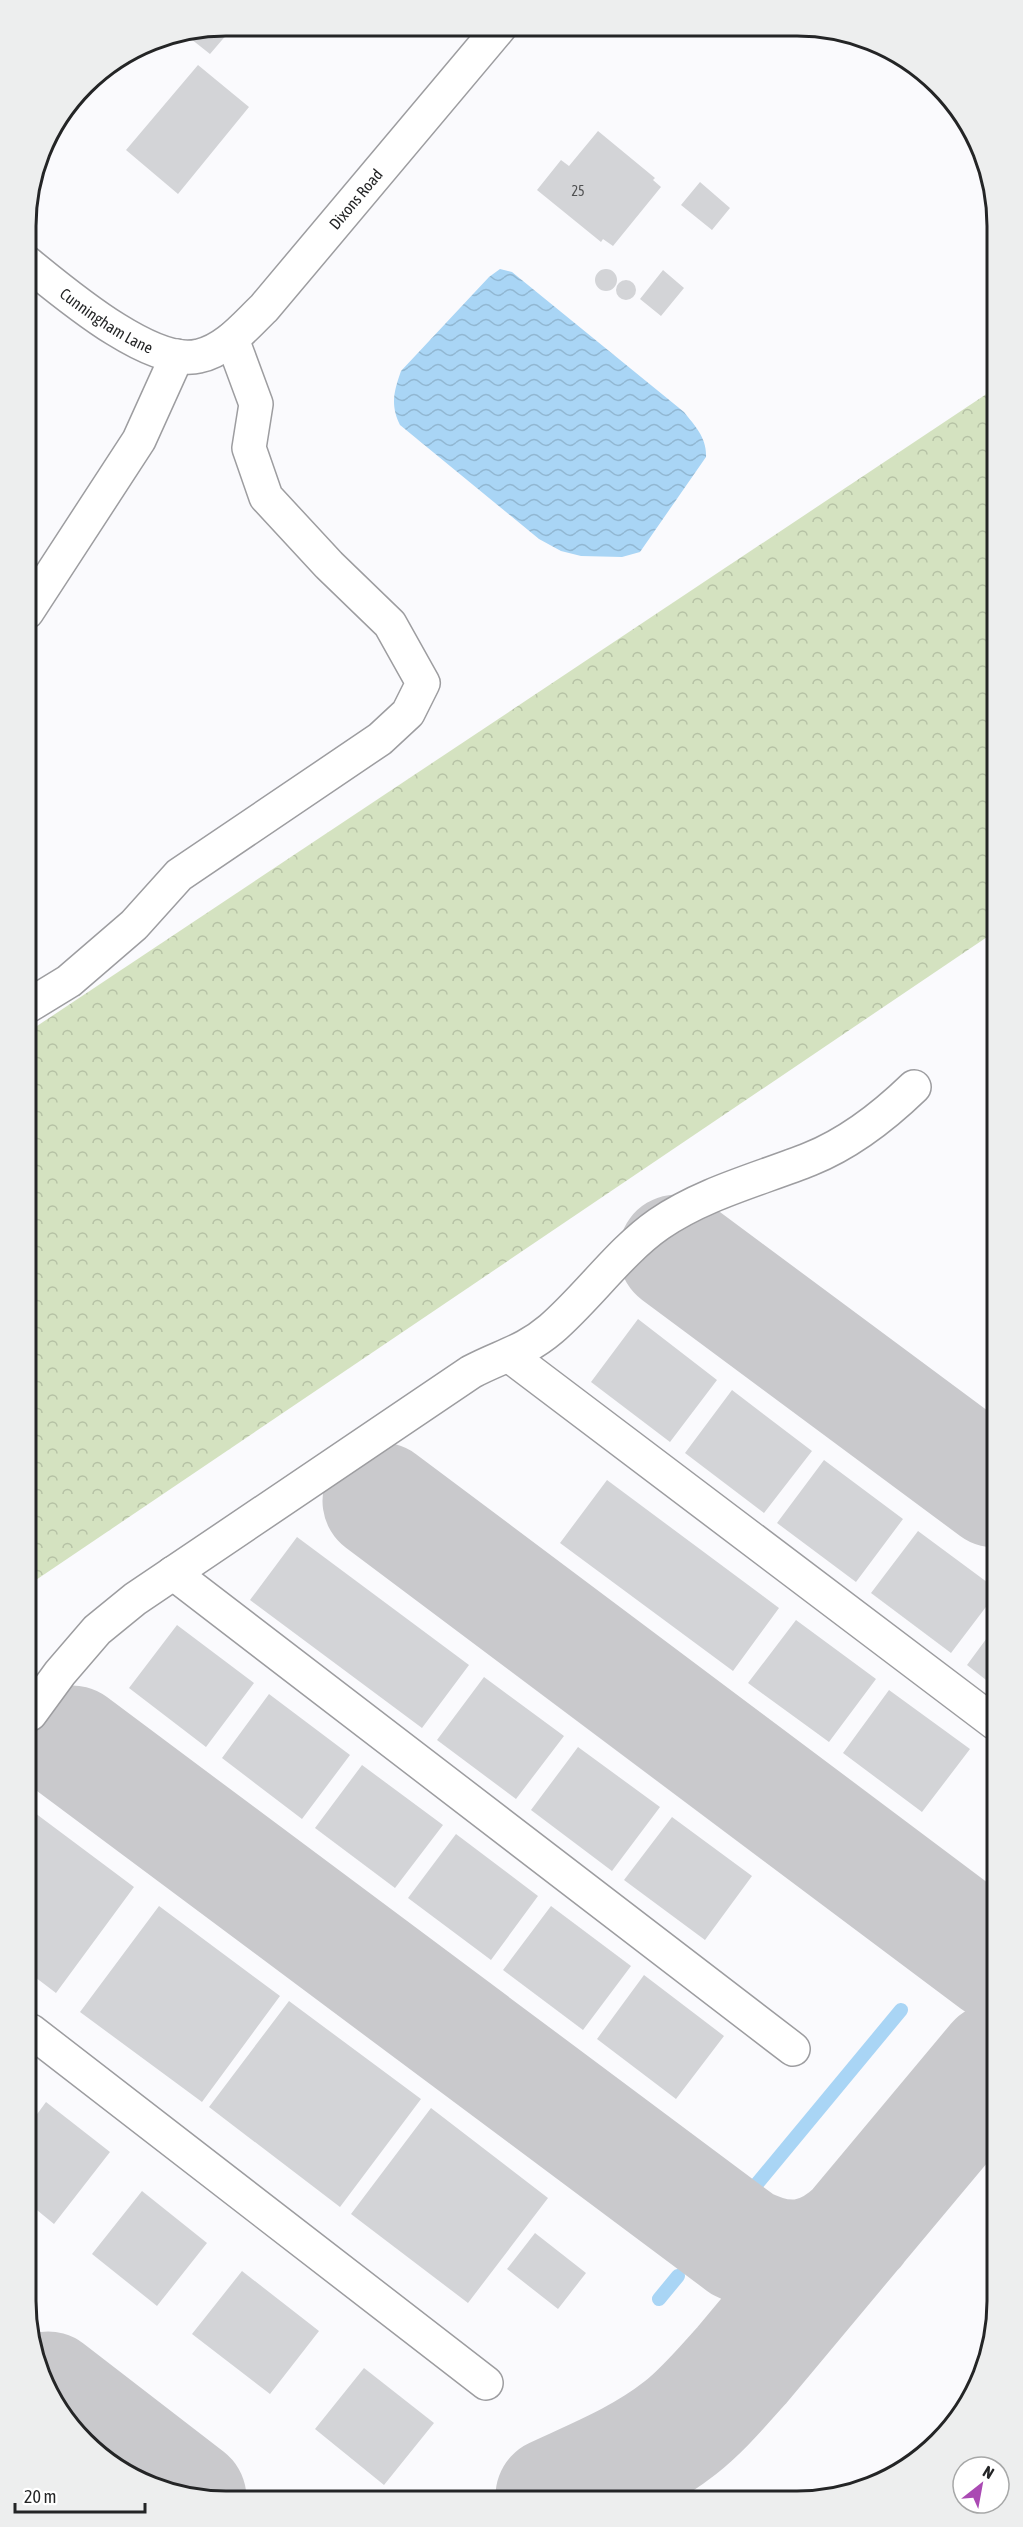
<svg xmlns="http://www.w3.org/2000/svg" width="1023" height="2527" font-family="'Asap Condensed',sans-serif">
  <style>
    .forest { fill: url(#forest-crowns) }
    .water { fill: url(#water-waves) }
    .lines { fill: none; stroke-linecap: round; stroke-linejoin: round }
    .stream { stroke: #a9d5f5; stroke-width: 14 }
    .taxiway { stroke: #c9c9cc; stroke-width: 117 }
    .building { fill: #d3d4d7 }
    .minor-casing { stroke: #9d9da0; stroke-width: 36 }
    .minor { stroke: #fff; stroke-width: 33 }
    .labels { text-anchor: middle; stroke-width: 4.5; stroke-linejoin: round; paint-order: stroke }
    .number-label { font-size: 14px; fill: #505152 }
    .street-label { font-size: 16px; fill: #242526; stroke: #fff }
    .rim { fill: none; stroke: #242526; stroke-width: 3 }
  </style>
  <defs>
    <pattern id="forest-crowns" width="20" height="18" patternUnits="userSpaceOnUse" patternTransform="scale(1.5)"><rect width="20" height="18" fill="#d4e2c0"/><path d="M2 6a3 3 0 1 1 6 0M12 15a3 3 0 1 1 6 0" fill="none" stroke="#b6c2a5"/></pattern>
    <pattern id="water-waves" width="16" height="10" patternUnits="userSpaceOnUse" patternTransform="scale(1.5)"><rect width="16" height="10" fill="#a9d5f5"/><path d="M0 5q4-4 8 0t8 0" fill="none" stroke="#91b7d2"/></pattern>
  </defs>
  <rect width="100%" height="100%" fill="#fafafd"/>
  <path class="forest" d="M991,391l2,542 -963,651 -2,-552z"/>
  <path class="water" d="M500,269l12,3 172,140c11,14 23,26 22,45l-66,95 -18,5 -41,-1 -20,-5 -22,-12 -139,-114c-10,-20 -6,-34 1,-54l88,-94z"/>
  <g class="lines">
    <path class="stream" d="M751,2191l150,-181
      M659,2299l19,-23"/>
    <path class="taxiway" d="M677,1253l318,236
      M381,1501l615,461
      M72,1744l670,500c43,22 78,19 114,-15
      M48,2390l140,108
      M554,2496c43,-20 88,-38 126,-68 23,-18 42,-41 62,-63l254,-304"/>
  </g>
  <path class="building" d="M226,26h8l-24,28 -19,-15 6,-8z
    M121,59l-25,29 -7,-6 5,-6z
    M198,65l51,42 -71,87 -52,-44z
    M598,131l57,47 -2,2 8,7 -48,59 -10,-7 -2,3 -64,-52 24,-30 8,6z
    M700,182l30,26 -18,22 -31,-25z
    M595 280a11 11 0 1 1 22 0a11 11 0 1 1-22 0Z
    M663,270l21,18 -23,28 -21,-17z
    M616 290a10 10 0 1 1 20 0a10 10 0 1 1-20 0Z
    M638,1319l79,61 -47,62 -79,-60z
    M732,1390l80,61 -48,62 -79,-60z
    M824,1460l79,59 -47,63 -79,-59z
    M607,1480l172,128 -46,63 -173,-128z
    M918,1531l77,57v7l-44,58 -80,-60z
    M297,1537l172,128 -47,63 -172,-128z
    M796,1620l80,59 -47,63 -81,-59z
    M177,1625l77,58 -48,64 -77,-59z
    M995,1627v60l-28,-22z
    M484,1677l80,59 -48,63 -79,-59z
    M889,1690l81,59 -48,63 -79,-59z
    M269,1694l81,61 -48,64 -80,-61z
    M578,1747l82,60 -48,64 -81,-61z
    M362,1765l81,60 -48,63 -80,-60z
    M31,1810l103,77 -78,106 -25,-19z
    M672,1817l80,59 -47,64 -81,-60z
    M456,1834l82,62 -47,64 -83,-62z
    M159,1906l121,90 -78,106 -122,-90z
    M551,1906l80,60 -48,64 -80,-60z
    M644,1975l80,61 -48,63 -79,-60z
    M289,2001l132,98 -81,108 -131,-100z
    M46,2102l64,50 -56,72 -22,-18v-85z
    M431,2108l117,90 -80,105 -117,-89z
    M142,2191l65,52 -50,63 -65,-52z
    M535,2233l51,40 -28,36 -51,-40z
    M242,2271l77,60 -49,63 -78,-60z
    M364,2368l70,55 -50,62 -69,-56z"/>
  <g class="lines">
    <defs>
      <g id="minor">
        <path id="s1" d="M26,262c36,29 125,106 173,94 27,-6 46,-30 65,-48l236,-281"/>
        <path d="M27,612l112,-172 38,-84"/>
        <path d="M28,1006l41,-25 65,-56 45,-50 201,-136 28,-26 15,-30 -33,-59 -61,-59 -63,-68 -17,-49 7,-44 -24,-65"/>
        <path d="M510,1356l485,367"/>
        <path d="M173,1573l620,476"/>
        <path d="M30,1714l30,-41 37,-43 38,-31 336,-227c30,-16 53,-20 80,-43 37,-32 69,-78 108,-105 45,-31 101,-45 151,-65 40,-16 74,-43 104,-72"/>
        <path d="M31,2031l455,352"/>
      </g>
    </defs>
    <use href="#minor" class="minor-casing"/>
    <use href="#minor" class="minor"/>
  </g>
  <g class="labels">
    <g class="number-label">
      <text x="578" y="196">25</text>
    </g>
    <g class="street-label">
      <text dy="6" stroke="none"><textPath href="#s1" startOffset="426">Dixons Road</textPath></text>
      <text dy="6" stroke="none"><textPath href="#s1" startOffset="100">Cunningham Lane</textPath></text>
    </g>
  </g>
  <path d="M0 0H1023V2527H0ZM226 36H797A190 190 0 0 1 987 226V2301A190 190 0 0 1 797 2491H226A190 190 0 0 1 36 2301V226A190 190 0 0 1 226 36Z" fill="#edeeee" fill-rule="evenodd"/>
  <path class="rim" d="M226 36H797A190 190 0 0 1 987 226V2301A190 190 0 0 1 797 2491H226A190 190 0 0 1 36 2301V226A190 190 0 0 1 226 36Z"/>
  <g transform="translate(981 2485) rotate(31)"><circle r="28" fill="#ffffff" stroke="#a7a8a8" stroke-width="1.5"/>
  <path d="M0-4.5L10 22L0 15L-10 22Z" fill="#aa4ab3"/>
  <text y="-9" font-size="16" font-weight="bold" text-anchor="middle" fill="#242526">N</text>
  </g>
  <path d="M15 2503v9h130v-9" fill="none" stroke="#242526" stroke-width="3"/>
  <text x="24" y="2503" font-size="18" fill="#242526" stroke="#ffffff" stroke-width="4.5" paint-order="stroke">20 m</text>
</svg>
